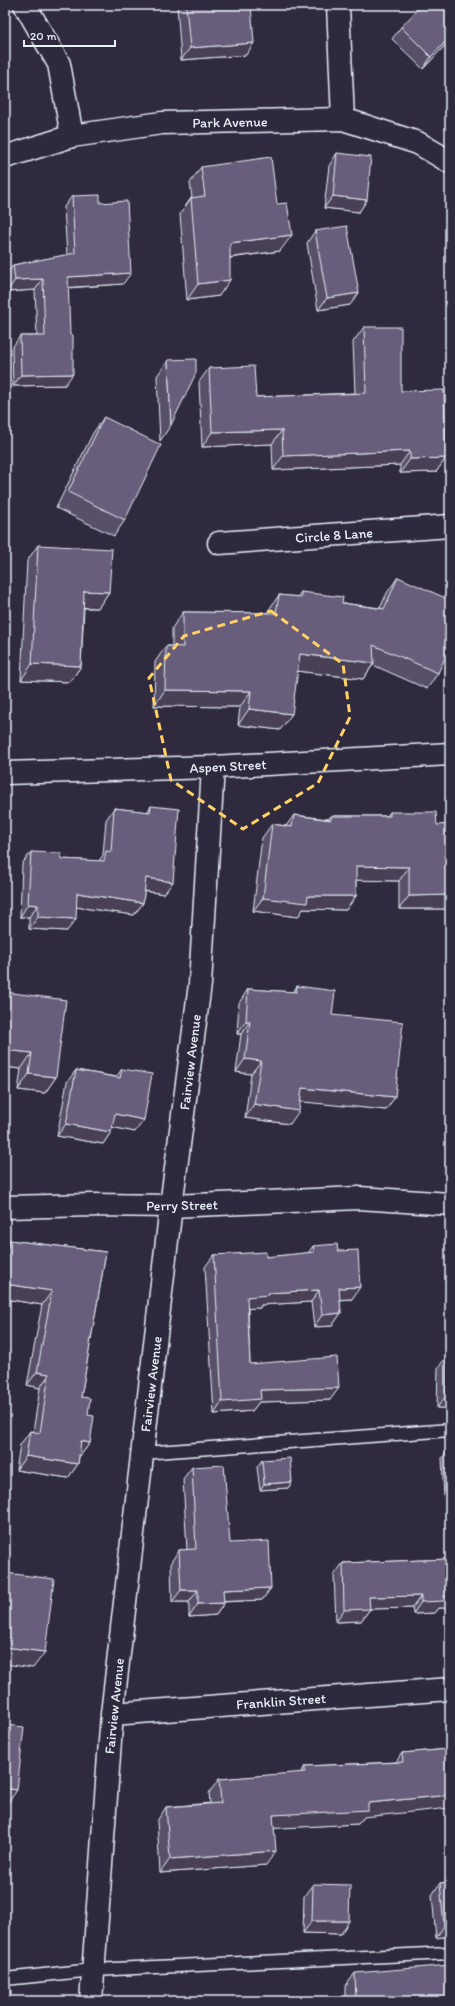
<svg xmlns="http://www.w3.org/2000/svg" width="455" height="2006" font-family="Itim,sans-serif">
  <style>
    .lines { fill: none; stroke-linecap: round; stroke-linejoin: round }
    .lane-casing { stroke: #e8f1f8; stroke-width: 15 }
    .street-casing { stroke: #e8f1f8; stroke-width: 25 }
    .secondary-casing { stroke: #e8f1f8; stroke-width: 25 }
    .lane { stroke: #2f2a3d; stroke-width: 12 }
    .street { stroke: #2f2a3d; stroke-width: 22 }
    .secondary { stroke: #2f2a3d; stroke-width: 22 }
    .wall { fill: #595069; stroke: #e8f1f8 }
    .shaded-wall { fill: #484155; stroke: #e8f1f8 }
    .building { fill: #675d7a; stroke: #e8f1f8 }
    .marked { fill: none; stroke: #ffd166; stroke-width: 3; stroke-dasharray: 8 5; stroke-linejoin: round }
    .labels { text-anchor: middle; stroke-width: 3; stroke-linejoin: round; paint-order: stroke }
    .street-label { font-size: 14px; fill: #e8f1f8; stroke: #2f2a3d }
  </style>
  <rect width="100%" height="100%" fill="#2f2a3d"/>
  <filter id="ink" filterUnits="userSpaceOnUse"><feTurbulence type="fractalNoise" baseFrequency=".025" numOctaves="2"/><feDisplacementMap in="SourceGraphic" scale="8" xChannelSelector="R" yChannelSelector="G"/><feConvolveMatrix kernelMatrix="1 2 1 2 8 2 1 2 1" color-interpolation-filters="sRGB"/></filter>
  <g filter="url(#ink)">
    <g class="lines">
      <defs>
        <path id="lane" d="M143,1453l307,-23
          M5,1979l88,-9 357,-17"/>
        <path id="street" d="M25,5l34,59 13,72
          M338,5l5,114
          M219,543l231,-17
          M5,773l208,-6 237,-13
          M5,1207l89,-2 77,1 188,-8 91,6
          M112,1714l338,-25
          M91,2001l21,-287 59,-508 29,-222 13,-217"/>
        <path id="secondary" d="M5,157l67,-21 90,-13 181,-4 75,24 32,19"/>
      </defs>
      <use href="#lane" class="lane-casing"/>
      <use href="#street" class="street-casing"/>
      <use href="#secondary" class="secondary-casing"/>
      <use href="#lane" class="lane"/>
      <use href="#street" class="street"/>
      <use href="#secondary" class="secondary"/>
    </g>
    <path class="wall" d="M177,5h74l-5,50 -65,5z
      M401,27l49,13 -27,29 -31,-30z
      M337,153l30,47 -8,12 -35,-4 5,-42z
      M201,167l79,84 -50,7 -11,38 -32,4 -7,-86 11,-16h1l-2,-15z
      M72,196l28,7 23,81 -55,4 -3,97 -52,1 -1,-38 8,-12h17l-2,-46 -28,2 -2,-15 8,-12 54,-10 -3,-48z
      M315,231l35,74 -32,5 -11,-67z
      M364,327l37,64 45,67 -10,14 -36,1v-8l-127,5 -1,-26 -70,3 -3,-65 10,-14 47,29 99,-4 -2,-51z
      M168,360l3,65 -11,16 -3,-65z
      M104,417l21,103 -11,16 -58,-28 37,-75z
      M38,545l71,47 -11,16h-14l-3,58 -11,16 -49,-2 6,-119z
      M398,577l47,53 -7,43 -11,16 -54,-24 -10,14 -66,-8 -17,59 -42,-5 2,-18 -86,-1 1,-44 11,-16h6v-18l11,-16 84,1 1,-2 11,-16 18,2 4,-5 41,11 38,5 7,-15z
      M151,806l13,88 -20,-3 -1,12 -9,12 -58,-8 -9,24 -38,-2v-12h-9l2,-53 9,-12 30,7 38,2 4,-6 3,-35 8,-12 33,4z
      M390,812l47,13 13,84h-51v-28l-43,-1v16l-10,14 -43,-1 -5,8 -45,-6 9,-73 10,-14 14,2 8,-11 34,4 3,-3h56z
      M297,986l35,29 54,95 -86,-9 -10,23 -45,-6 6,-44 -15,-2 5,-38h-4l2,-31 9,-14 45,3z
      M5,992l51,85 -11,16 -27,-3 3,-21 -16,-2z
      M122,1069l13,63 -23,-5 -1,5 -8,12 -46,-8 10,-54 9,-12 40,7z
      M9,1240l97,12 -25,145 7,18 2,28 -10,13h-1l-1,8 -10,14 -52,-8 4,-25 10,-14 3,1 7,-44 -13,-3 15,-80 -37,-6v-53z
      M313,1246l25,5 14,48 -12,1 1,13 -9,13 -18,1 -3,-25 -50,3 -1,3h-12l2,56 80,36 -71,2 -7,9 -38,3 -9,-147 9,-12 52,2 42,-4z
      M447,1356l3,52h-13l1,-40z
      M450,1447v50l-6,1 -2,-40z
      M262,1460l30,22 -4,6 -28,2 -3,-23z
      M192,1467l38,76 41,45 -9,12 -38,2v1l-8,12 -27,2v-15h-17l-1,-40 8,-12h8l-4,-71z
      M450,1559v49h-11l-4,5 -22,1 -1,-6 -42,1 -9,12 -25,1 -2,-47 9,-12z
      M450,1749l-86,68 -6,7 -84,4 -8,37 -106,8 -3,-52 9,-14 44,-4 -1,-10 10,-14 82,-6 4,-7 91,-4 6,-9z
      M450,1882v54l-14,2 -4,-43 8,-12z
      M313,1884l28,50 -38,-1 1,-37z
      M355,1973l95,28h-105v-14z"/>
    <path class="shaded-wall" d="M450,37v3l-27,29 8,-12z
      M254,43l-8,12 -65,5 9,-12z
      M333,196l34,4 -8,12 -35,-4z
      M292,235l-12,16 -61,8 11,-16z
      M131,273l-8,11 -63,4 8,-11z
      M43,279l-8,11 -28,2 8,-12z
      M230,280l-11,16 -32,4 11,-16z
      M359,293l-9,12 -32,5 9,-12z
      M73,374l-8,11 -52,1 8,-11z
      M282,430l-10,14 -70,3 10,-15z
      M410,451l-10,14 -127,5 10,-14z
      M446,458l-10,14 -36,1 10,-14z
      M84,591l25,1 -11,16 -25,-1z
      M300,654l74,9 -11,16 -75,-9z
      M32,664l49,2 -11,16 -49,-2z
      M165,690l86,1 -11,16 -86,-1z
      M249,709l43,5 -12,16 -42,-5z
      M356,866l53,1 -10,14 -52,-1z
      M146,878l27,4 -9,12 -26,-4z
      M77,893l66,10 -9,12 -66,-9z
      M450,895v14h-51l10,-13z
      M308,896h48l-10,14 -43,-1 -5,8 -45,-6 10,-13z
      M28,904l10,1 -9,12h-9z
      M38,917l38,2 -9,12 -38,-2z
      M246,1021h4l-9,13h-4z
      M5,1050l27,3 -11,16 -16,-2z
      M245,1059l16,2 -10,13 -15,-2z
      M29,1074l27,3 -11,16 -27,-3z
      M302,1088l93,9 -9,13 -93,-9z
      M254,1104l45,7 -9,13 -45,-6z
      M115,1114l29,6 -9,12 -28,-6z
      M66,1124l45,8 -8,12 -46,-8z
      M5,1284l47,7 -10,14 -37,-6z
      M360,1287l-8,12 -21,1 8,-12z
      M319,1290l-8,12 -50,3 -1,3 -22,1 9,-12 21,-4z
      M341,1313l-9,13 -18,1 8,-12z
      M37,1372l12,2 -9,14 -13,-3z
      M339,1388l-9,12 -71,2 -7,9 -38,3 8,-12 38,-12z
      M446,1396h4v12h-13z
      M81,1441l9,2 -10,13 -8,-1z
      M26,1456l52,8 -10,14 -52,-8z
      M292,1482l-4,6 -28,2 4,-6z
      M450,1489v8l-6,1z
      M271,1588l-9,12 -47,2 8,-12z
      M181,1590h17l-9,12h-17z
      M421,1596l-9,12 -42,1 -9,12 -25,1 8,-12 25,-13z
      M444,1596h6v12h-11l-4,5 -22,1 8,-12z
      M224,1603l-8,12 -27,2 9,-13z
      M5,1647l40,5 -12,16 -28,-4z
      M5,1788l12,2 -11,16h-1z
      M450,1795v13l-86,9 -6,7 -95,5 10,-14 95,-12z
      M276,1851l-10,14 -106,8 10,-14z
      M312,1921h37l-8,13 -38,-1z
      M450,1925v11l-14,2 8,-12z"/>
    <path class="building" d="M186,5h65l3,38 -64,5z
      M422,5h28v32l-19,20 -30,-30z
      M337,153l34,4 -4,43 -34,-4z
      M271,157l6,47 10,-1 5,32 -62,8v37l-32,4 -7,-86 14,-2 -4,-29z
      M100,195v8l27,-2 4,72 -63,4 2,58h3v39l-52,1 -1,-39h25l-2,-57 -28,1 -2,-15 62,-12 -3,-57z
      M347,226l12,67 -32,5 -12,-67z
      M364,327h37v64l43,-1 2,68 -36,1v-8l-127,5 -1,-26 -70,2 -3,-64 45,-2 2,31 110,-4z
      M196,359v14l-25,52 -3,-65z
      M104,417l57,28 -36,75 -57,-28z
      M38,545l74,4 -3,43 -25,-1 -3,75 -49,-2z
      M398,577l52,23v20l-5,10 5,3v14l-12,26 -65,-28 1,18 -74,-9 -8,60 -43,-5 2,-18 -86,-1 1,-44 17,1v-35l93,1 3,-18 22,2v-5l42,5 -1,6 42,6z
      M151,806l28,3 -6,73 -27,-4 -3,25 -66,-10 -1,26 -38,-2v-12l-10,-1 3,-52 30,1v6l43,2 2,-10 5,1 3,-44 36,4z
      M390,812h46l1,13 13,-1v71l-41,1v-29l-53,-1v30h-48l-1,7 -44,-5 9,-74 20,3 2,-12 37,5v-4h59z
      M297,986l38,5 -3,24 71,7 -8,75 -93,-9 -3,23 -45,-7 7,-43 -16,-2 5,-38h-4l2,-32 48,3z
      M5,992l61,8 -10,77 -27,-3 3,-21 -27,-3z
      M122,1069l30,5 -8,46 -29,-6 -4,18 -45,-8 10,-54 44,8z
      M9,1240l97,12 -25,145 9,1 -2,17 6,1 -4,27 -9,-2 -3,23 -52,-8 4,-25 10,2 9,-59 -12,-2 15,-81 -47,-7v-10z
      M337,1244l1,7 20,-1 2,37 -21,1 2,25 -19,2 -3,-25 -51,3v2l-21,2 3,67 87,-7 2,31 -79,2 1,9 -39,3 -8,-147 52,-3v5l48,-5 -1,-6z
      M447,1356h3v40h-4z
      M290,1458l2,24 -28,2 -2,-24z
      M224,1465l6,78 39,-2 2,47 -48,2 1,13 -26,1v-14h-17l-2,-40 17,-1 -4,-82z
      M450,1559v37h-6v5l-23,1v-6l-52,1 1,12 -26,1 -1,-47z
      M6,1573l48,6 -9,73 -40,-5v-70z
      M5,1725l19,2 -7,63 -12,-2z
      M450,1749v46l-82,8v7l-95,5 3,36 -106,8 -4,-52 55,-4 -2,-24 86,-7v-6l98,-4 -1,-9z
      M450,1882v43l-6,1 -4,-43z
      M313,1884l37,1 -1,36h-37z
      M450,1965v36h-94l-1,-28z
      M5,1989h6v12h-6z"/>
  </g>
  <path class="marked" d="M271,611l72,53 7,53 -32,66 -75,46 -72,-49 -22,-102 35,-42z"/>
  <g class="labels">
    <g class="street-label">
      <text transform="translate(230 122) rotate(-1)" y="5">Park Avenue</text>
      <text transform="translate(334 535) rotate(-4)" y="5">Circle 8 Lane</text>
      <text transform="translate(228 766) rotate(-3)" y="5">Aspen Street</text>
      <text transform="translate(190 1062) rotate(-83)" y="5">Fairview Avenue</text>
      <text transform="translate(182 1205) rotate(-1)" y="5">Perry Street</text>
      <text transform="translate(151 1384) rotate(-83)" y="5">Fairview Avenue</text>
      <text transform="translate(281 1701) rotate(-4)" y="5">Franklin Street</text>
      <text transform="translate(114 1706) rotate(-84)" y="5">Fairview Avenue</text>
    </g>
  </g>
  <rect width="455" height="2006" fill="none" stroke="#2f2a3d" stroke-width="20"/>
  <rect x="10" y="10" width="435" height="1986" fill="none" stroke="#e8f1f8" stroke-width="1.5" filter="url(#ink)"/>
  <path d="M24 40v6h91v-6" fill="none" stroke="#e8f1f8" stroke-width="2"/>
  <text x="30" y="40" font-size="12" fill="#e8f1f8" stroke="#2f2a3d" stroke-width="3" paint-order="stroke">20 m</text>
</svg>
